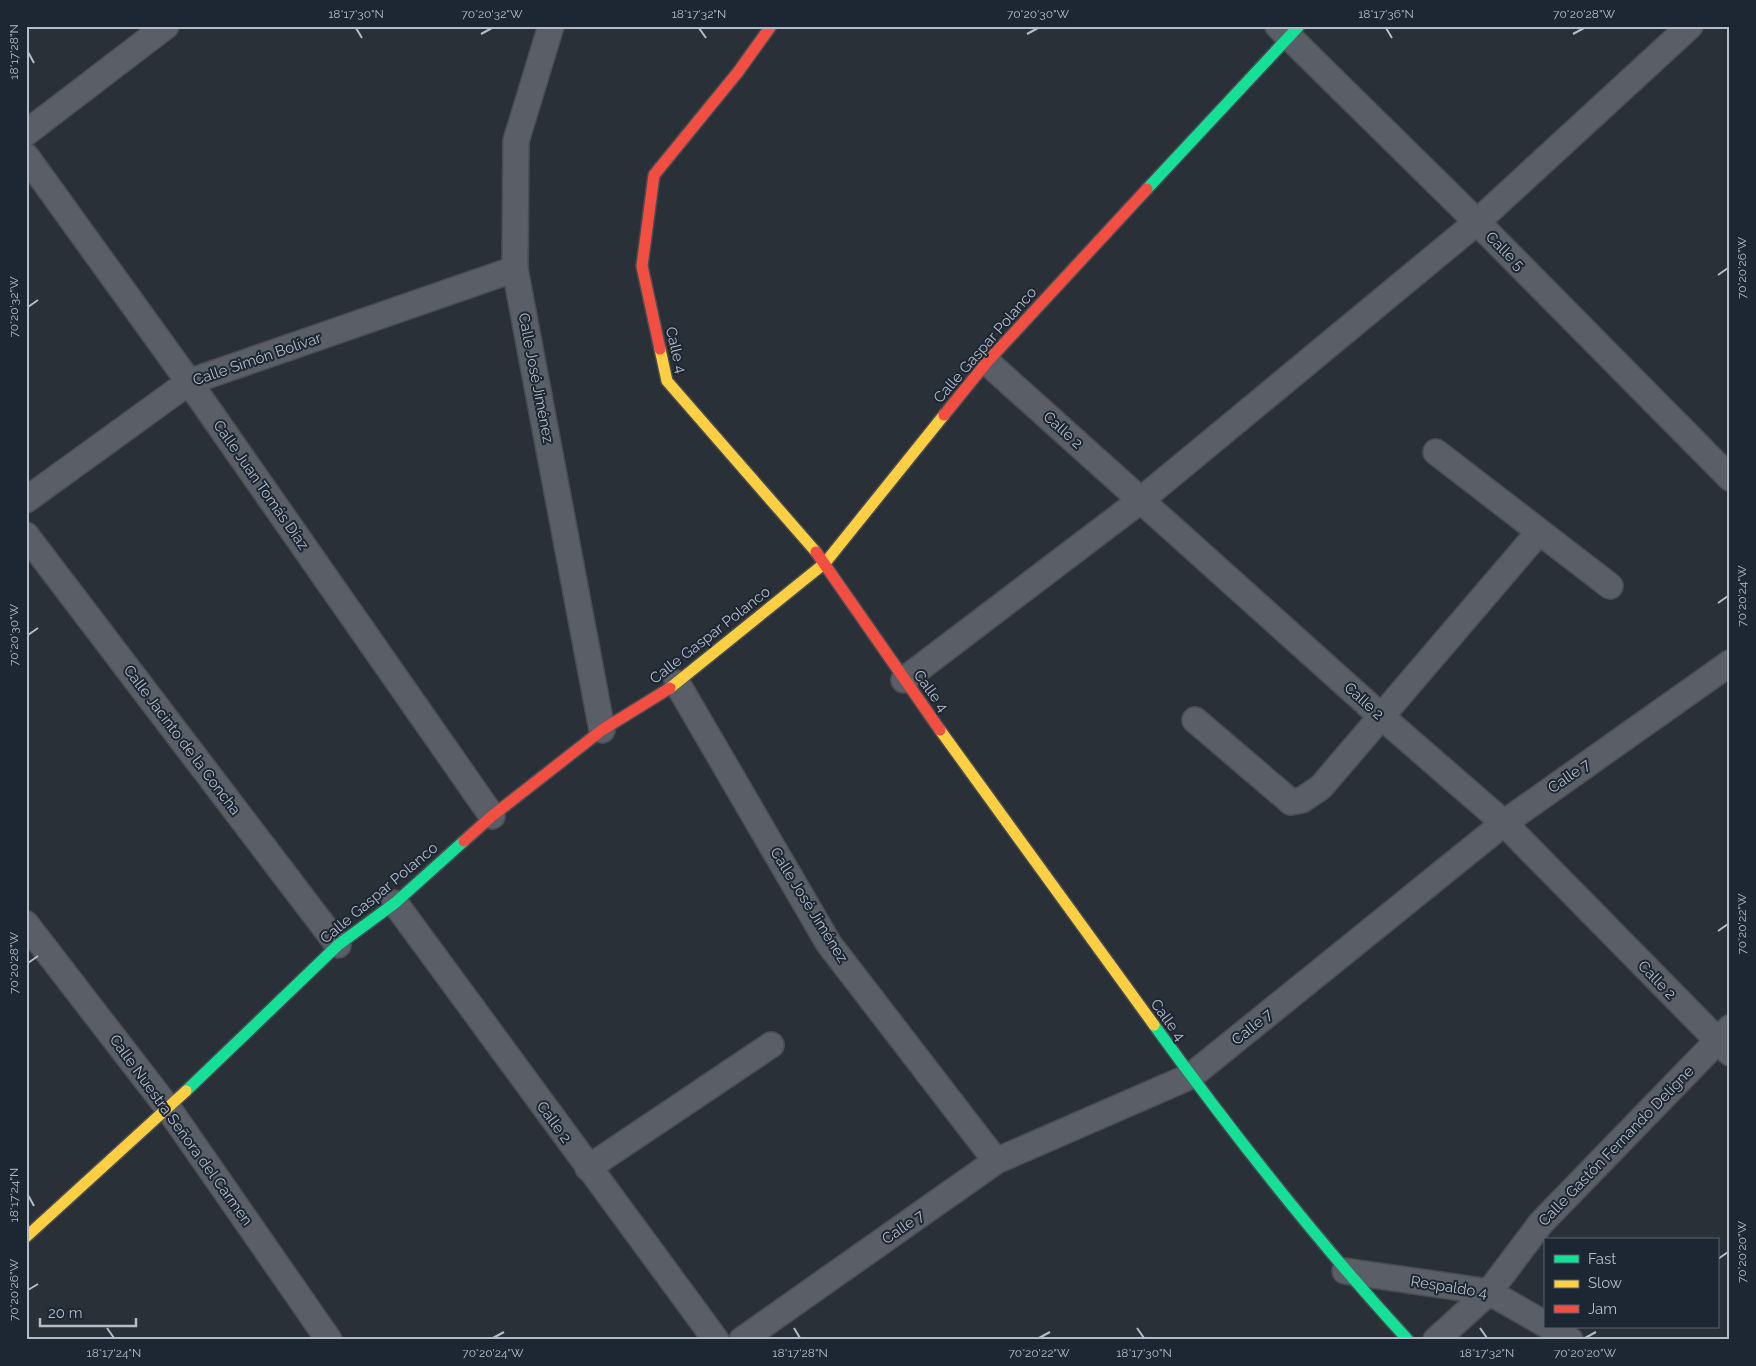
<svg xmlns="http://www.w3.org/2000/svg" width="1756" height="1366" font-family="Raleway,sans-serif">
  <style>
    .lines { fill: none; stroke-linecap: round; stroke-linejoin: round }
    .street-casing { stroke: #484c53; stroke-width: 28 }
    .fast-casing { stroke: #484c53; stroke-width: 14 }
    .slow-casing { stroke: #484c53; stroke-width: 14 }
    .jam-casing { stroke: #484c53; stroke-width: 14 }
    .street { stroke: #5a5e66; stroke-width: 25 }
    .fast { stroke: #16e098; stroke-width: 11 }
    .slow { stroke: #ffcf43; stroke-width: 11 }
    .jam { stroke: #f24e42; stroke-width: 11 }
    .ticks { fill: none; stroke: #b4bcc9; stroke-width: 2 }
    .labels { text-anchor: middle; stroke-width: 4; stroke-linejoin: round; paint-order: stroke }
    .street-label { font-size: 15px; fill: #b4bcc9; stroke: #1d2633 }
    .neatline { fill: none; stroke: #b4bcc9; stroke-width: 2 }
    .ticks-label { font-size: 12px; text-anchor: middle; fill: #b4bcc9 }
  </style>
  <rect width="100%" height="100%" fill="#2a3038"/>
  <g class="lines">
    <defs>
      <path id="street" d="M551,26l-35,115 -1,128 87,461
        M1278,26l199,196 253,256
        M26,133l140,-107
        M26,156l163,226 303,434
        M987,362l395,355 122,106 226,230
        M1436,452l174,134
        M26,500l163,-118 326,-113
        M26,535l312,410
        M904,680l237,-180 336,-278 213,-196
        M677,683l152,261 167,217
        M1195,720l96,82 11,-2 19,-13 218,-255
        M395,903l321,437
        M26,924l142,184 161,232
        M588,1168l183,-123
        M1345,1271l144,21 56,32
        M1550,1327l20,13
        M742,1340l254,-179 195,-85 313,-253 226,-160
        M1436,1340l53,-48 52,-69 189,-195"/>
      <path id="fast" d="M1147,189l152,-163
        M1154,1025c79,109 163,216 254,315
        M186,1091l152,-146 57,-42 69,-62"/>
      <path id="slow" d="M660,349l7,32 149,171
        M670,688l155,-125 119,-148
        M940,730l214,295
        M26,1237l160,-146"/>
      <path id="jam" d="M660,349l-18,-83 12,-91 84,-103 33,-46
        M944,415l43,-53 160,-173
        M816,552l124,178
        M464,841l28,-25 110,-86 68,-42"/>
    </defs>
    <use href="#street" class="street-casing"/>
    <use href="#fast" class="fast-casing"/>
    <use href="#slow" class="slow-casing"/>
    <use href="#jam" class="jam-casing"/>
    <use href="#street" class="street"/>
    <use href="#fast" class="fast"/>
    <use href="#slow" class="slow"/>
    <use href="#jam" class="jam"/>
  </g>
  <path class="ticks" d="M356,28l6,10M699,28l7,10M1386,28l6,10M481,34l11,-6M1027,34l11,-6M1573,34l11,-6M28,52l6,11M1718,275l10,-7M28,307l10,-7M1718,603l10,-7M28,635l10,-7M1718,931l10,-7M28,963l10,-7M28,1195l6,11M1718,1259l10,-7M28,1290l10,-6M107,1328l7,10M794,1328l6,10M1137,1328l7,10M1480,1328l7,10M493,1338l11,-6M1039,1338l11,-6M1585,1338l11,-6"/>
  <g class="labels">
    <g class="street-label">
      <text transform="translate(1505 251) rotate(45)" y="5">Calle 5</text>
      <text transform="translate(985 345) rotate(-49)" y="5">Calle Gaspar Polanco</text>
      <text transform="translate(676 350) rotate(76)" y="5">Calle 4</text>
      <text transform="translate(257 359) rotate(-19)" y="5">Calle Simón Bolívar</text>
      <text transform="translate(536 378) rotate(79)" y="5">Calle José Jiménez</text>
      <text transform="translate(1063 430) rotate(42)" y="5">Calle 2</text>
      <text transform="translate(261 485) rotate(55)" y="5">Calle Juan Tomás Díaz</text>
      <text transform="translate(710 635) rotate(-38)" y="5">Calle Gaspar Polanco</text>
      <text transform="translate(931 691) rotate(54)" y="5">Calle 4</text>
      <text transform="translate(1364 701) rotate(42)" y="5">Calle 2</text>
      <text transform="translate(182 740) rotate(53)" y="5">Calle Jacinto de la Concha</text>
      <text transform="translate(1569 776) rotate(-35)" y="5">Calle 7</text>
      <text transform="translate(379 893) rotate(-40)" y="5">Calle Gaspar Polanco</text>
      <text transform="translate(809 905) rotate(58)" y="5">Calle José Jiménez</text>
      <text transform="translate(1657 980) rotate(46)" y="5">Calle 2</text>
      <text transform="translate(1168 1020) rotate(54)" y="5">Calle 4</text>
      <text transform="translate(1252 1027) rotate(-39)" y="5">Calle 7</text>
      <text transform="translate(554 1122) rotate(54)" y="5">Calle 2</text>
      <text transform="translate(181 1130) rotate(54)" y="5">Calle Nuestra Señora del Carmen</text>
      <text transform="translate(1616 1146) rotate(-46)" y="5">Calle Gastón Fernando Deligne</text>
      <text transform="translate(903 1227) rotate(-35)" y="5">Calle 7</text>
      <text transform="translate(1449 1287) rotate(9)" y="5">Respaldo 4</text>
    </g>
  </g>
  <rect width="1756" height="1366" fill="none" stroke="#1d2633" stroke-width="55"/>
  <rect x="1544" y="1238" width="175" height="90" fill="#1d2633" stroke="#59626f"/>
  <rect x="1554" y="1255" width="25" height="8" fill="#16e098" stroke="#59626f"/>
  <text x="1588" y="1264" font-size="15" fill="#b4bcc9">Fast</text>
  <rect x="1554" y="1280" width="25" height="8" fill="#ffcf43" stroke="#59626f"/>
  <text x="1588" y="1288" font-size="15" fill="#b4bcc9">Slow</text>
  <rect x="1554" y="1305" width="25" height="8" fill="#f24e42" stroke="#59626f"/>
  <text x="1588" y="1314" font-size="15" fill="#b4bcc9">Jam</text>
  <path d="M40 1318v8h96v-8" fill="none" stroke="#b4bcc9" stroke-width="2.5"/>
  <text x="48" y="1318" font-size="15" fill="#b4bcc9" stroke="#1d2633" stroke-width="4" paint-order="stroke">20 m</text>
  <rect x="28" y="28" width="1700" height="1310" class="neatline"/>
  <g class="ticks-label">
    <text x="356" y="18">18°17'30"N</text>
    <text x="492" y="18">70°20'32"W</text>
    <text x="699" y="18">18°17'32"N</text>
    <text x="1038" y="18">70°20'30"W</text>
    <text x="1386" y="18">18°17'36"N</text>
    <text x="1584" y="18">70°20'28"W</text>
    <text transform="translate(14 52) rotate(-90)" y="4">18°17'28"N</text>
    <text transform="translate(1742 268) rotate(-90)" y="4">70°20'26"W</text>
    <text transform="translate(14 307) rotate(-90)" y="4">70°20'32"W</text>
    <text transform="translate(1742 596) rotate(-90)" y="4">70°20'24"W</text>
    <text transform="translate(14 635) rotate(-90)" y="4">70°20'30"W</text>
    <text transform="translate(1742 924) rotate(-90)" y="4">70°20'22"W</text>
    <text transform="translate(14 963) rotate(-90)" y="4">70°20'28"W</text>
    <text transform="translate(14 1195) rotate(-90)" y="4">18°17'24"N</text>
    <text transform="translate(1742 1252) rotate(-90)" y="4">70°20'20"W</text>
    <text transform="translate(14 1290) rotate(-90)" y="4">70°20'26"W</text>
    <text x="114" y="1357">18°17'24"N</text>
    <text x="493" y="1357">70°20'24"W</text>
    <text x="800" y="1357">18°17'28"N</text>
    <text x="1039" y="1357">70°20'22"W</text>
    <text x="1144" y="1357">18°17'30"N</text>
    <text x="1487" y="1357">18°17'32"N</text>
    <text x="1585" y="1357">70°20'20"W</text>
  </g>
</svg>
